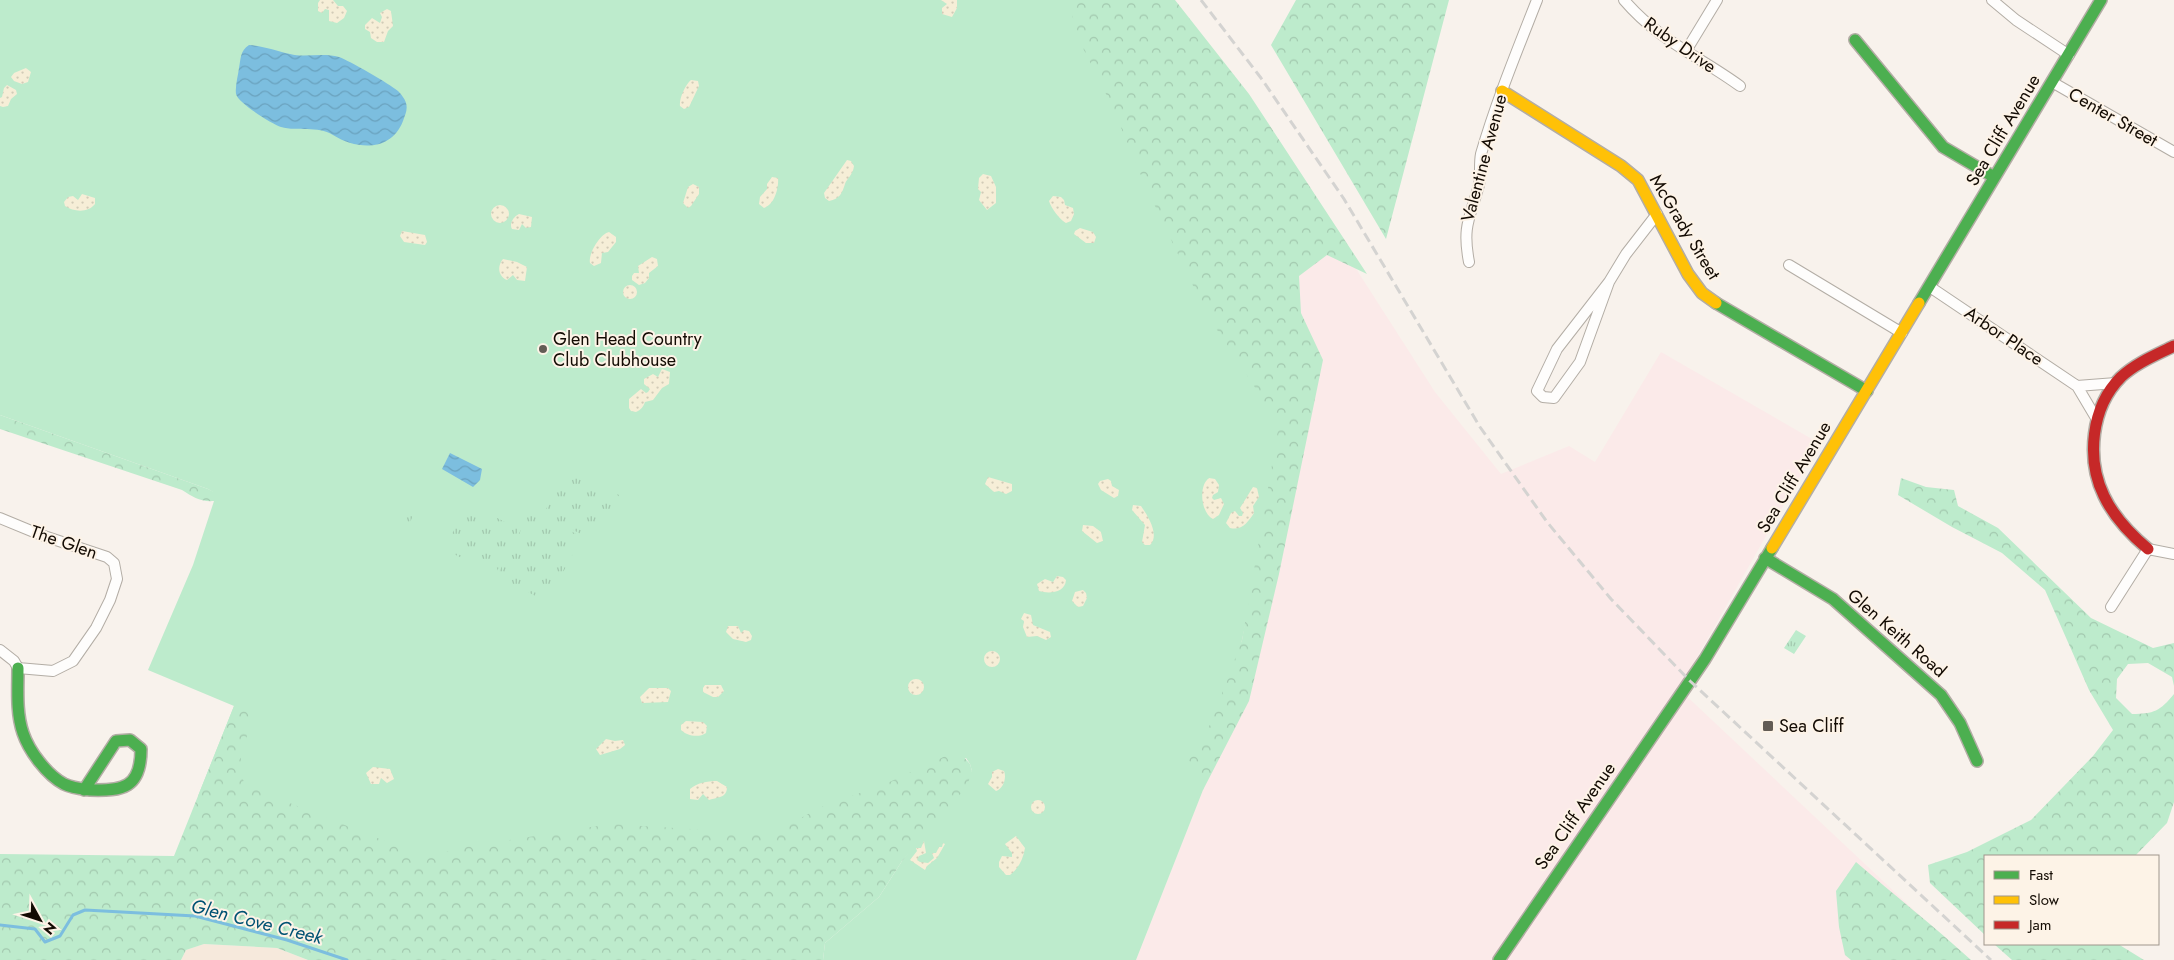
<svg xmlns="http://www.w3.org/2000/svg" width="2174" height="960" font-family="Jost,sans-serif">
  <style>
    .built { fill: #f6e9dc }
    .industrial { fill: #fbeae9 }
    .grass { fill: #bdebcc }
    .forest { fill: url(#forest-crowns) }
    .sand { fill: url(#sand-dots) }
    .park { fill: url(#park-tufts) }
    .water { fill: url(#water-waves) }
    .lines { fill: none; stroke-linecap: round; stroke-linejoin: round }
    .stream { stroke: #7cbedf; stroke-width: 3 }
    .street-casing { stroke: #b3ada5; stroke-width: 12 }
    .fast-casing { stroke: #b3ada5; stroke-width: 14 }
    .slow-casing { stroke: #b3ada5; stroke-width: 14 }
    .jam-casing { stroke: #b3ada5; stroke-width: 14 }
    .street { stroke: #fefdfc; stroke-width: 10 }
    .fast { stroke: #4caf50; stroke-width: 11 }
    .slow { stroke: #ffc107; stroke-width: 11 }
    .jam { stroke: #c62828; stroke-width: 11 }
    .rail { stroke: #d4d3d1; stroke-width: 3; stroke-dasharray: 10 5; stroke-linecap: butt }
    .poi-dot { fill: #635c55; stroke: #fdf3e7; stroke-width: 2 }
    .labels { text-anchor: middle; stroke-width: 4; stroke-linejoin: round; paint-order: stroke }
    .street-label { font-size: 18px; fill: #130b03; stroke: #fdf3e7 }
    .poi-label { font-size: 18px; fill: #130b03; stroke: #fdf3e7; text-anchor: start }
    .water-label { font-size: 19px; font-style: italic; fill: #005273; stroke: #fdf3e7 }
  </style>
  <defs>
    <pattern id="forest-crowns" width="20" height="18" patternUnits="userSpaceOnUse" patternTransform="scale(1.25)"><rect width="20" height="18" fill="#bdebcc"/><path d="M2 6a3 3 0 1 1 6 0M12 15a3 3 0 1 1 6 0" fill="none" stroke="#a2c8ae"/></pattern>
    <pattern id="sand-dots" width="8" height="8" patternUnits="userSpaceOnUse" patternTransform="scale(1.25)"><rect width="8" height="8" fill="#f6eed7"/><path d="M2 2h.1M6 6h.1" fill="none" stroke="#d2cbb7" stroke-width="1.8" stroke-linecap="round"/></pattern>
    <pattern id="park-tufts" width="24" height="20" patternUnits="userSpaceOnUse" patternTransform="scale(1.25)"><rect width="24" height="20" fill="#bdebcc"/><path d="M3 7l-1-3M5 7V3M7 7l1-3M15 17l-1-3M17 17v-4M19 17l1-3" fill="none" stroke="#a2c8ae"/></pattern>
    <pattern id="water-waves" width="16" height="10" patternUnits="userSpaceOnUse" patternTransform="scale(1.25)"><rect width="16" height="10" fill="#7cbedf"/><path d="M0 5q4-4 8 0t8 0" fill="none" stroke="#6aa2be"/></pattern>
  </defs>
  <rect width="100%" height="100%" fill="#f8f2ec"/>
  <path class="built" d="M204,944l73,4 31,12h-127l5,-10z"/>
  <path class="industrial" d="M1321,214l114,178 66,82 68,-28 26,16 66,-110 158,91 -140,246 288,271h-831l92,-234 20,-443z"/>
  <path class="grass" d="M0,0h1080l208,424 -46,216 -39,150 -67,170h-313l2,-17 54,-46 23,-36 70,-90 -2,-7 -4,-6 -196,97 -336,28 -236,-87 36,-90 -86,-36 45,-105 21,-64 -1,-9 -5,-3 -208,-74z"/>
  <path class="forest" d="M1067,0h108l74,94 118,180 -40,-19 -28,21 2,37 22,47 -44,214 -30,127 -46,89 -14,-30 22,-37 31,-83 37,-216 -73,-111 -61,-128 -33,-79 -29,-58z
    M1296,0h153l-63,239 -115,-194z
    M0,415l208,74 6,3v9c-14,1 -21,-4 -32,-11l-182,-61z
    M1901,478l25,9 28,3 4,16 40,22 93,90 62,30 21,-5v43l-2,-9 -24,-14 -20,1 -11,15 -1,19 16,16c22,0 28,-3 42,-20v108l-7,21 -32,33h-150v79l-55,-52 -2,-18 39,-13 64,-32 62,-64 20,-26 -24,-40 -44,-100 -43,-37 -50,-26 -54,-32z
    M234,706l21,9c-7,21 -24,51 -8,71l178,71 40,-10 145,-23 161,10 54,-29 58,-20 69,-32 9,1 9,10 2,7 -4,12 -14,20 -52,58 -23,36 -54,46 -2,17h-515l-31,-12 -73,-4 -18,6 -5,10h-181v-106l174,2z
    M1856,862c38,33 78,64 115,98h-120l-6,-5 -6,-28 -3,-36z
    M1994,944h124l26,16h-132z"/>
  <path class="sand" d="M320,0h13l5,6h5l4,5 -3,7 -7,5 -8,-2v-11l-4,-1 -3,4 -4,-2v-8z
    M941,0h16v8l-5,9 -10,-3v-6l5,-4z
    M387,9l4,2 2,15 -5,5 -4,11h-7l-6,-4 -1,-6 -5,-3v-4l7,-7 8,5 2,-6 -2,-4z
    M26,68l5,4 -3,10 -6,2 -8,-3 -3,-4 3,-4z
    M691,80l7,1 1,5 -10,21 -5,2 -4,-3c-1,-7 5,-21 11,-26z
    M7,85l9,5 1,4 -6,5 -3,7 -5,1 -3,-1v-8l2,-1 2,-9z
    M847,160l4,1 3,5c-1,9 -7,12 -9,18 -3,9 -5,15 -16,17l-4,-3 -1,-5z
    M983,174l8,2 5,11v16l-9,7 -8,-10 2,-8 -3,-3 1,-11z
    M772,177l6,1c1,11 -4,27 -14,30l-5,-4 1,-7 7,-8v-5z
    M693,184l6,3v7l-8,12 -3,2 -5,-5 5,-16z
    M82,194l13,4v6c-7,9 -21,8 -30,2l-1,-4 4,-5 5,-1 5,4z
    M1053,196l8,1 3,3 1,5 8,3 1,6 -3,7 -5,2c-6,-3 -15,-15 -17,-22z
    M491 214a9 9 0 1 1 18 0a9 9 0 1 1-18 0Z
    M519,214l13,3 -1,10 -5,1 -4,-4 -3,6 -7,-1c-3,-5 1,-12 7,-15z
    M1080,228l13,4 3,5 -2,6h-8l-12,-9 1,-3z
    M402,231l23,4 2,7 -2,3 -21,-3 -4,-6z
    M609,232l7,5v5l-8,10 -6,1 -1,10 -7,3 -4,-3c-2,-9 10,-29 19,-31z
    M652,257l5,2 1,7 -9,7v5l-4,5 -6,2 -7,-5v-4l2,-3h5l-1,-7z
    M503,259l14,3 10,5 -2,14 -8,-1 -4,-5 -6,5c-9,-4 -10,-14 -4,-21z
    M623 292a7 7 0 1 1 14 0a7 7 0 1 1-14 0Z
    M662,369l8,3 -1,12 -7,4 -9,12 -8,2c-2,5 -3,7 -9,10l-5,-1 -2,-3v-9l12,-10 5,4 2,-1 2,-3 -6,-5v-5l9,-5 5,3z
    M988,477l24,7v7l-6,3 -7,-3 -5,1 -9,-8z
    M1209,478l6,1 4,6 -1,7 -5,3 -1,3 2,2 7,-2 3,6 -5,11 -6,4c-12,-6 -15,-33 -4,-41z
    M1108,479l3,2 1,5 7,4 -1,6 -4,2 -13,-8 -3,-6 2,-3z
    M1253,487l4,1 2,9 -6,9 1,7c-6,9 -12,18 -24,15l-4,-5 5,-10 4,-2 4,5h3l1,-3 -3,-5z
    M1133,505l8,1c7,10 19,29 9,39h-5l-3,-3 3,-17 -13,-15z
    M1083,525l10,1 8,6 2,9 -6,2 -15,-12z
    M1057,576l6,1 3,3c-1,13 -17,14 -27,11l-2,-7 8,-5 8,3z
    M1083,590l3,3 1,5 -4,8 -5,1 -6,-6 3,-9z
    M1024,613l7,2 2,10 17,7 1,5 -5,3 -9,-4 -10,1 -4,-10 1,-6 -3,-2z
    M728,626h10l3,7 3,-3 5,1 3,5 -1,4 -5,2 -13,-3 -7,-7z
    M984 659a8 8 0 1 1 16 0a8 8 0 1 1-16 0Z
    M908 687a8 8 0 1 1 16 0a8 8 0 1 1-16 0Z
    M705,685h16l3,6 -6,6h-5l-10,-5v-4z
    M649,688h19l3,3 -3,11 -26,1 -2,-6z
    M686,721l17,1 4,4 -1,7c-7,5 -19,3 -25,-3v-5z
    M606,739l9,2 8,-1 2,5 -5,4 -20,6 -4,-6z
    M373,767l17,2 4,10 -7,4 -6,-5 -2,6h-8l-5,-11z
    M998,769l6,2c3,7 -1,18 -8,20l-8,-7 4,-7v-5z
    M717,781l10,6c0,11 -9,10 -18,13l-6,-6 -5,6 -8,-1v-10c7,-6 17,-8 27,-8z
    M1031 807a7 7 0 1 1 14 0a7 7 0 1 1-14 0Z
    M1016,836l9,12c-2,11 -6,20 -15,27h-4l-7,-8v-5l3,-6 10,1v-4l-7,-9z
    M924,841l2,12 -7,3 -2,4 3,2 8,1 6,-5 -2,-5h4l3,-6h3l1,-4 2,1 -8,14 -10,8 -2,4 -15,-10 7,-9 -1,-3h5z"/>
  <path class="park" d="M567,468l52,27 -24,46 -52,-26z
    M468,503l51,26 -24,46 -51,-26z
    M404,505l12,5 -8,16 -11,-5z
    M531,510l51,27 -35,65 -50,-26z
    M1796,630l10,6 -12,18 -10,-6z"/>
  <path class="water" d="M249,45c15,1 27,6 41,9 15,4 33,-2 49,3 9,3 51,27 59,34 3,3 7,8 8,12 2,7 -1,12 -3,18 -12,31 -46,29 -70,14 -16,-10 -35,-3 -52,-8 -9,-3 -43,-24 -45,-33 -1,-8 2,-18 3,-26 2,-10 1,-17 10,-23z
    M450,453l32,16 -2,11 -7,7 -31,-18z"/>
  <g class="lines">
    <path class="stream" d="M0,925l35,4 10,13 15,-6 13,-21 12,-5 110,6 92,24 60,20"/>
    <defs>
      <path id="street" d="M1624,0c35,41 75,56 116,86
        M1992,0l24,20 53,35
        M1686,51l31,-51
        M2052,82l122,70
        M1469,262c-7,-36 1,-44 10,-77 2,-10 0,-21 2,-31 15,-52 36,-103 56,-154
        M1789,265l113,68
        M1609,282l-29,80 -26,36 -11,-1 -6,-6 20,-42z
        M1609,282l17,-28 31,-40
        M1930,287l147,99 39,-3
        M2077,386l19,32
        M0,518l41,17 66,22 7,6 3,16 -7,21 -14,28 -23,33 -20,10 -35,-3 -4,-7 -14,-11
        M2111,607l37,-58 26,5"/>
      <path id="fast" d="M1855,40l88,107 51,30
        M1716,303l151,88
        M1919,303l182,-303
        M1765,558l68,41 108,96 19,28 17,38
        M18,668c0,21 -2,45 5,65 6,18 24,42 41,51 8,4 18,5 26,6 33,1 51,-2 51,-41l-11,-9 -14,1 -32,49
        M1499,960l206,-301 67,-111"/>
      <path id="slow" d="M1502,91l119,75 17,14 50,94 14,19 14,10
        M1772,548l147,-245"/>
      <path id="jam" d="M2148,549c-18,-15 -34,-32 -44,-53 -18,-37 -13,-89 17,-119 15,-14 35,-22 53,-31"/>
    </defs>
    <use href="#street" class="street-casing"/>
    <use href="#fast" class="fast-casing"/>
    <use href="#slow" class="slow-casing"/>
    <use href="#jam" class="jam-casing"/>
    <use href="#street" class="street"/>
    <use href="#fast" class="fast"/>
    <use href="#slow" class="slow"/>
    <use href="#jam" class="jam"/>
    <path class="rail" d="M1201,0l60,78 83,121 136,228 67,95 64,77 79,82 301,279"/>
  </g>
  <g class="poi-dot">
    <circle cx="543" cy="349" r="5"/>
    <rect x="1762" y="720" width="12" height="12" rx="2.5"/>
  </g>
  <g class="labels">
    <g class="street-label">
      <text transform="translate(1680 45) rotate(35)" y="6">Ruby Drive</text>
      <text transform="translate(2113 117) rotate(30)" y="6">Center Street</text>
      <text transform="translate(2003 130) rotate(-59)" y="6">Sea Cliff Avenue</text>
      <text transform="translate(1484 158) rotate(-75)" y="6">Valentine Avenue</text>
      <text transform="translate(1685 227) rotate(59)" y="6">McGrady Street</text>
      <text transform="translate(2004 336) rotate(34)" y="6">Arbor Place</text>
      <text transform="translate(1794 477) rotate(-59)" y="6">Sea Cliff Avenue</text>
      <text transform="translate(64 542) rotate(19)" y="6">The Glen</text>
      <text transform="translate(1897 633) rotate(41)" y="6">Glen Keith Road</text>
      <text transform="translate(1575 816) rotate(-55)" y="6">Sea Cliff Avenue</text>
    </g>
    <g class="poi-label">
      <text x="553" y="345">Glen Head Country<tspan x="553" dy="21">Club Clubhouse</tspan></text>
      <text x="1779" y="732">Sea Cliff</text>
    </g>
    <g class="water-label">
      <text transform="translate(257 921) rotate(14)" y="7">Glen Cove Creek</text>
    </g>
  </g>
  <rect x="1984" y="855" width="175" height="90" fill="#fdf3e7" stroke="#9f968c"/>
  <rect x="1994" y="871" width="25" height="8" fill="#4caf50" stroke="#9f968c"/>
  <text x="2029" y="880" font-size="15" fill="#130b03">Fast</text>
  <rect x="1994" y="896" width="25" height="8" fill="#ffc107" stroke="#9f968c"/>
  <text x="2029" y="905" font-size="15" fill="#130b03">Slow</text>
  <rect x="1994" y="921" width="25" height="8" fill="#c62828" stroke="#9f968c"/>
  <text x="2029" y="930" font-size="15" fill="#130b03">Jam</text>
  <g transform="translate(40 920) rotate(130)" stroke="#fdf3e7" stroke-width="4" paint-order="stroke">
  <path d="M0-4L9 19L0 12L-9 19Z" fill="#130b03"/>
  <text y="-8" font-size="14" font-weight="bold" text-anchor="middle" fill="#130b03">N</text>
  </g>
</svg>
